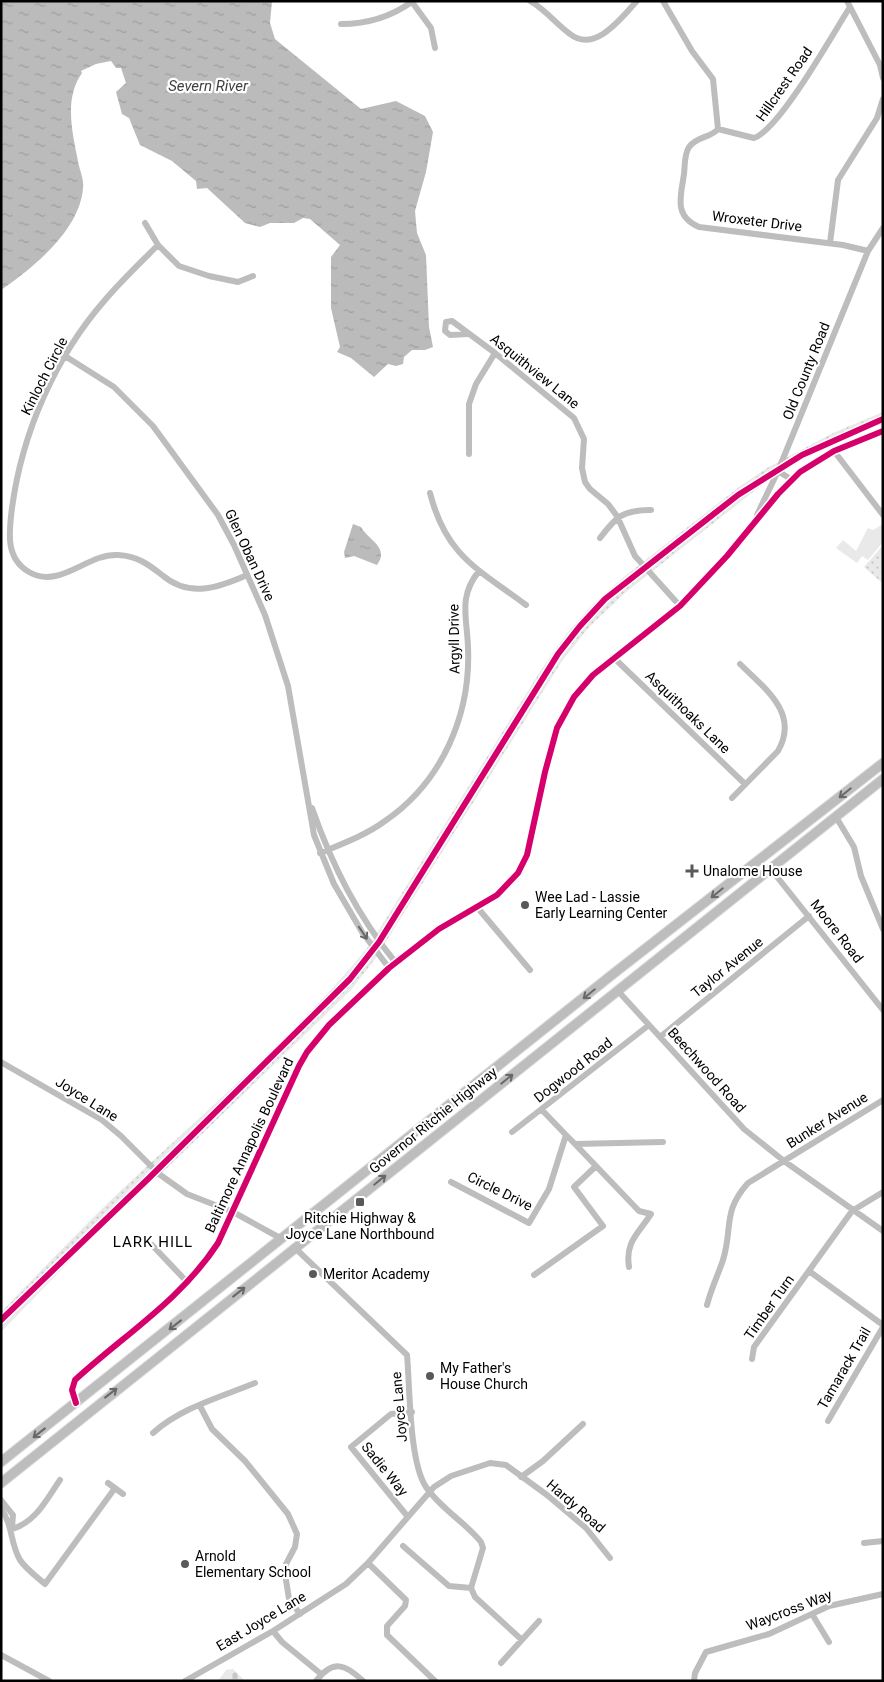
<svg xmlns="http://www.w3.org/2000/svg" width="884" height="1682" font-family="Roboto,sans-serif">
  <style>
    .grass { fill: url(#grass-dots) }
    .cemetery { fill: url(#cemetery-stones) }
    .pitch { fill: #e9e9e9 }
    .water { fill: url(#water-ripples) }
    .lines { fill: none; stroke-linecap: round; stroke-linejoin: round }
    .highway-casing { stroke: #dbdbdb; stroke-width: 11 }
    .minor { stroke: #bdbdbd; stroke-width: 6 }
    .highway { stroke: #bdbdbd; stroke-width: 9 }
    .cycleway-casing { stroke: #fff; stroke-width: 9 }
    .cycleway { stroke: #d6006c; stroke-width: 6 }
    .oneway { stroke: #686868 }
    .poi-dot { fill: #595959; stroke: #fff; stroke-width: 2 }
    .labels { text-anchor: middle; stroke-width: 4.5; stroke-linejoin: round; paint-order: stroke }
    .street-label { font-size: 14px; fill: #000; stroke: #fff }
    .poi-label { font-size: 14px; fill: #000; stroke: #fff; text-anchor: start }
    .water-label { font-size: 15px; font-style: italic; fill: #3f3f3f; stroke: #fff }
    .neighbourhood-label { font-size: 15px; letter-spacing: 1px; fill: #000; stroke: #fff }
  </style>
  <defs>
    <pattern id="grass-dots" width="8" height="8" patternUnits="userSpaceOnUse" patternTransform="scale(1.25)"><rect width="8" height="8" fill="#e9e9e9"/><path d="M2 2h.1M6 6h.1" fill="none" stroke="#c6c6c6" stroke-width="1.8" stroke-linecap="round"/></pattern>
    <pattern id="cemetery-stones" width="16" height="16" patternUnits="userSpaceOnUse" patternTransform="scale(1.25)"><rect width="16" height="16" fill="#e9e9e9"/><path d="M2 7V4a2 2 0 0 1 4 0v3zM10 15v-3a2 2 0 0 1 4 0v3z" fill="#c6c6c6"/></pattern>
    <pattern id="water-ripples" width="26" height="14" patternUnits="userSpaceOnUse" patternTransform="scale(1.25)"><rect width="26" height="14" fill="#bbb"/><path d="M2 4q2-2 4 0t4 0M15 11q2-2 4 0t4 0" fill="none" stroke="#9f9f9f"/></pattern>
  </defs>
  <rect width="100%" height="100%" fill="#fff"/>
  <path class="grass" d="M883,412v10l-52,22 -59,33 -146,115 -36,34 -28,35 -187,298 -24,31 -186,180 -51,45 -113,117v-20c37,-38 74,-77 112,-114 86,-82 180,-159 256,-252l174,-279 25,-35 26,-29 31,-27 114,-89 28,-19 66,-35z
    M883,545v35l-2,2 -17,-15z"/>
  <path class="cemetery" d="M233,1669l12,12h-27l8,-11z"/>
  <path class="pitch" d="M883,524v18l-15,18 -6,-4 -5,7 -21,-15 7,-8 13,11 12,-23 5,2z"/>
  <path class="water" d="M1,1h271l-2,22 5,16 86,70 35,-8 29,15 8,16 -7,40 -11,39 2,22 9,22 3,72 4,20 -8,3h-13l-8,7 -1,7 -7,2 -8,-2 -14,13 -23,-19 -14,-6 3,-5 -9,-39v-51l9,-12 -30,-26 -7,-1 -9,5h-24l-10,4 -15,-4 -38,-35 -10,1 -1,-8 -24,-20 -32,-16 -11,-27 -7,-4 -6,-22 10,-9 -5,-15h-5l-5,-7 -15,3 -15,7 1,2c-19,27 -9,62 -3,93 2,7 5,15 4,22 -3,42 -50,80 -82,102z
    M353,524l8,3c7,13 29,20 16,38l-23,-9 -9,2 -1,-6z"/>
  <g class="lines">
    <defs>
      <path id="highway" d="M1,1462l612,-488 270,-211
        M1,1483l882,-704"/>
    </defs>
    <use href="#highway" class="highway-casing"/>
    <path class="minor" d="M530,1c16,9 26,23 40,33 25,20 52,-17 67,-33
      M663,1l29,50 21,28 5,50c-7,9 -21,7 -29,18 -5,8 -4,18 -5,27 -3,22 -11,42 15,53l144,18 25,6
      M847,1l33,64 3,13
      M412,2l19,26 4,20
      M341,24c27,0 50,-7 72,-23
      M718,129l36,9c26,-9 78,-103 96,-131
      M145,223l13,22 21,21 30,10 29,6 15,-6
      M830,243l8,-63 39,-62 6,-19
      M158,245c-18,18 -37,36 -53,55 -50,57 -83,133 -93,208 -3,24 -7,50 17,64 31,18 58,-19 89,-17 19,1 30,9 44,20 27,23 56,13 85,0
      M468,334l-18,1 -5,-4 1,-9 6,-1 43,32 79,65 10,21 -2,29 3,14 5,7 18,15 9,12 18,40 45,50
      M65,356l49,31 39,39 65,89 16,30 31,70 23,71 26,149 20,49 28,48 27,36
      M834,451l49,64
      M469,454v-50l7,-20 19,-31
      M778,471l14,9
      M430,493c16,63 48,76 96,112
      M757,515l21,-44 90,-220 15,-23
      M600,538c16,-21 22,-28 51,-28
      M613,657l132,127
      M732,798l46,-47c22,-38 -14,-63 -38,-87
      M312,808c20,57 45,107 84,155
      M836,817l18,30 7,29 22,53
      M320,853c22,-9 46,-18 65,-32 57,-39 86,-106 83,-174 -1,-30 -10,-50 11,-76
      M770,868l113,142
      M477,907l53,63
      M618,991l126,138 40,32 99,70
      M660,1037l149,-121
      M1,1062l101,58 19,16 38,38 28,20 46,18 49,27
      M512,1132l137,-107
      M566,1135l9,9 88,-2
      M575,1144l64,67 12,3c-13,20 -26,28 -22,53
      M451,1182l78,41 20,-34 17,-54 -24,-25
      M152,1245l36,38
      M294,1247l113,108c3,32 2,107 19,132 15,22 39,35 55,55l2,6 -12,40 4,9 47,43
      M809,1271l74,54
      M534,1275l69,-49 -29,-39 22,-21
      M707,1305c4,-16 11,-30 16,-45 10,-32 -1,-48 25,-77l135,-83
      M752,1359l2,-12 98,-136 31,-19
      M76,1403l-4,-13 3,-10c49,-45 106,-80 143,-137l81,-177 8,-14 22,-27 60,-57 50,-39 58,-34 21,-22 9,-18 18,-83 12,-44 17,-31 19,-22 87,-69 47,-50 51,-62 22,-22 34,-21 49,-20
      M200,1406l12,23 33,32 43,53 9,20 -2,13 -9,17v16l3,19 11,15
      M828,1421l55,-94
      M153,1433c27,-25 68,-36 102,-50
      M521,1477l22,-16 40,-37
      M108,1483l15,11
      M1,1500l12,15 -1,12
      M1,1509c12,16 9,34 19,51 6,9 17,17 25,24l70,-96
      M408,1517l-57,-70 40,-33 21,-2
      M12,1529c24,-7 34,-29 48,-49
      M864,1543l19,-2
      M403,1546l46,40 22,2
      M368,1563l38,37 -1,6 -18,20v9l48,46
      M812,1614l17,28
      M273,1631l9,11 39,32
      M1,1655l48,26
      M501,1663l38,-42
      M185,1681l88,-50 73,-47 22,-21 66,-76 17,-11 39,-13 16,2 41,30 39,33 24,30
      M316,1681c17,-22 29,-17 47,0
      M694,1681l1,-8 11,-21 63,-18 60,-28 54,-12"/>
    <use href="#highway" class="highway"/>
    <defs>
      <path id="cycleway" d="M1,1320l148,-142 201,-199 29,-37 179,-288 22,-28 25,-27 133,-104 64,-40 81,-36
        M76,1403l-4,-13 3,-10c49,-45 106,-80 143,-137l81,-177 8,-14 22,-27 60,-57 50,-39 58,-34 21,-22 9,-18 18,-83 12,-44 17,-31 19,-22 87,-69 47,-50 51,-62 22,-22 34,-21 49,-20"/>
    </defs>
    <use href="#cycleway" class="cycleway-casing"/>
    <use href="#cycleway" class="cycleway"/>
  </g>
  <defs><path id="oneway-shaft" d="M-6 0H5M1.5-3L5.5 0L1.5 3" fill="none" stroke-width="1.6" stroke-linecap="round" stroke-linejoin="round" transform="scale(1.25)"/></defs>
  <g class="oneway">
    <use href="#oneway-shaft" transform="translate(845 793) rotate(141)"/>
    <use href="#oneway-shaft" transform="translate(717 893) rotate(141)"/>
    <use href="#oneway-shaft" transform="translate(363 933) rotate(56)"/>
    <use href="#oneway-shaft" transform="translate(589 994) rotate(141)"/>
    <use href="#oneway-shaft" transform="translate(507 1079) rotate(-39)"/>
    <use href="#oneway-shaft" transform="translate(380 1180) rotate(-39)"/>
    <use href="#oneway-shaft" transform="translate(239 1292) rotate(-38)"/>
    <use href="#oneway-shaft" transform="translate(175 1325) rotate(142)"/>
    <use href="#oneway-shaft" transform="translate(111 1393) rotate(-38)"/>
    <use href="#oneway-shaft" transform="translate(39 1433) rotate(142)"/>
  </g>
  <g class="poi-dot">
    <path d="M689.5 863.5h5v5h5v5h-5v5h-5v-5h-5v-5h5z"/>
    <circle cx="525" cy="905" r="5"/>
    <rect x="355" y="1197" width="10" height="10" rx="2.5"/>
    <circle cx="313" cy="1274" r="5"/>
    <circle cx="430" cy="1376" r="5"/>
    <circle cx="185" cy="1564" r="5"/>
  </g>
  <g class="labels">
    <g class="street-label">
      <text transform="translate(784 84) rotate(-55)" y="5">Hillcrest Road</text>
      <text transform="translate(757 221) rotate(7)" y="5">Wroxeter Drive</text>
      <text transform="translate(535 371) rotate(39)" y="5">Asquithview Lane</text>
      <text transform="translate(806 371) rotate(-68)" y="5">Old County Road</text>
      <text transform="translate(44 376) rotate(-63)" y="5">Kinloch Circle</text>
      <text transform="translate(250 555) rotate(65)" y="5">Glen Oban Drive</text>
      <text transform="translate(454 639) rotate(-91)" y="5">Argyll Drive</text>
      <text transform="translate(688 712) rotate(44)" y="5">Asquithoaks Lane</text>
      <text transform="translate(837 931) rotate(52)" y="5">Moore Road</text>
      <text transform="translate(727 967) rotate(-39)" y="5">Taylor Avenue</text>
      <text transform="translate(573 1070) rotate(-38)" y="5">Dogwood Road</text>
      <text transform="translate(707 1070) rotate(48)" y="5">Beechwood Road</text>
      <text transform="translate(87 1099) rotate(32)" y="5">Joyce Lane</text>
      <text transform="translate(433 1120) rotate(-39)" y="5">Governor Ritchie Highway</text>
      <text transform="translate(827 1120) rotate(-32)" y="5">Bunker Avenue</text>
      <text transform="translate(249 1145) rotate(-65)" y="5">Baltimore Annapolis Boulevard</text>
      <text transform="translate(500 1191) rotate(26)" y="5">Circle Drive</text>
      <text transform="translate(769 1307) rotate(-55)" y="5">Timber Turn</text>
      <text transform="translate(844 1368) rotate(-60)" y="5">Tamarack Trail</text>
      <text transform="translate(399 1407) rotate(-95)" y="5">Joyce Lane</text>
      <text transform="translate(385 1469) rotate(51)" y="5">Sadie Way</text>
      <text transform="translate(576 1506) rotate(41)" y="5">Hardy Road</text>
      <text transform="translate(789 1610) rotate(-21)" y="5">Waycross Way</text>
      <text transform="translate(261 1621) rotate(-31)" y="5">East Joyce Lane</text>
    </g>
    <g class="poi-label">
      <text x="703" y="876">Unalome House</text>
      <text x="535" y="902">Wee Lad - Lassie<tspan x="535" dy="16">Early Learning Center</tspan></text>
      <text x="360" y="1223" text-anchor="middle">Ritchie Highway &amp;<tspan x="360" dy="16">Joyce Lane Northbound</tspan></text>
      <text x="323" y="1279">Meritor Academy</text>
      <text x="440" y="1373">My Father's<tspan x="440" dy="16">House Church</tspan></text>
      <text x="195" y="1561">Arnold<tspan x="195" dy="16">Elementary School</tspan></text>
    </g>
    <g class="water-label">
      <text x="208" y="91">Severn River</text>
    </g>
    <g class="neighbourhood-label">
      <text x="153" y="1247">LARK HILL</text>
    </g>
  </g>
  <rect width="884" height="1682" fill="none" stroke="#000000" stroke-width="5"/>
</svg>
